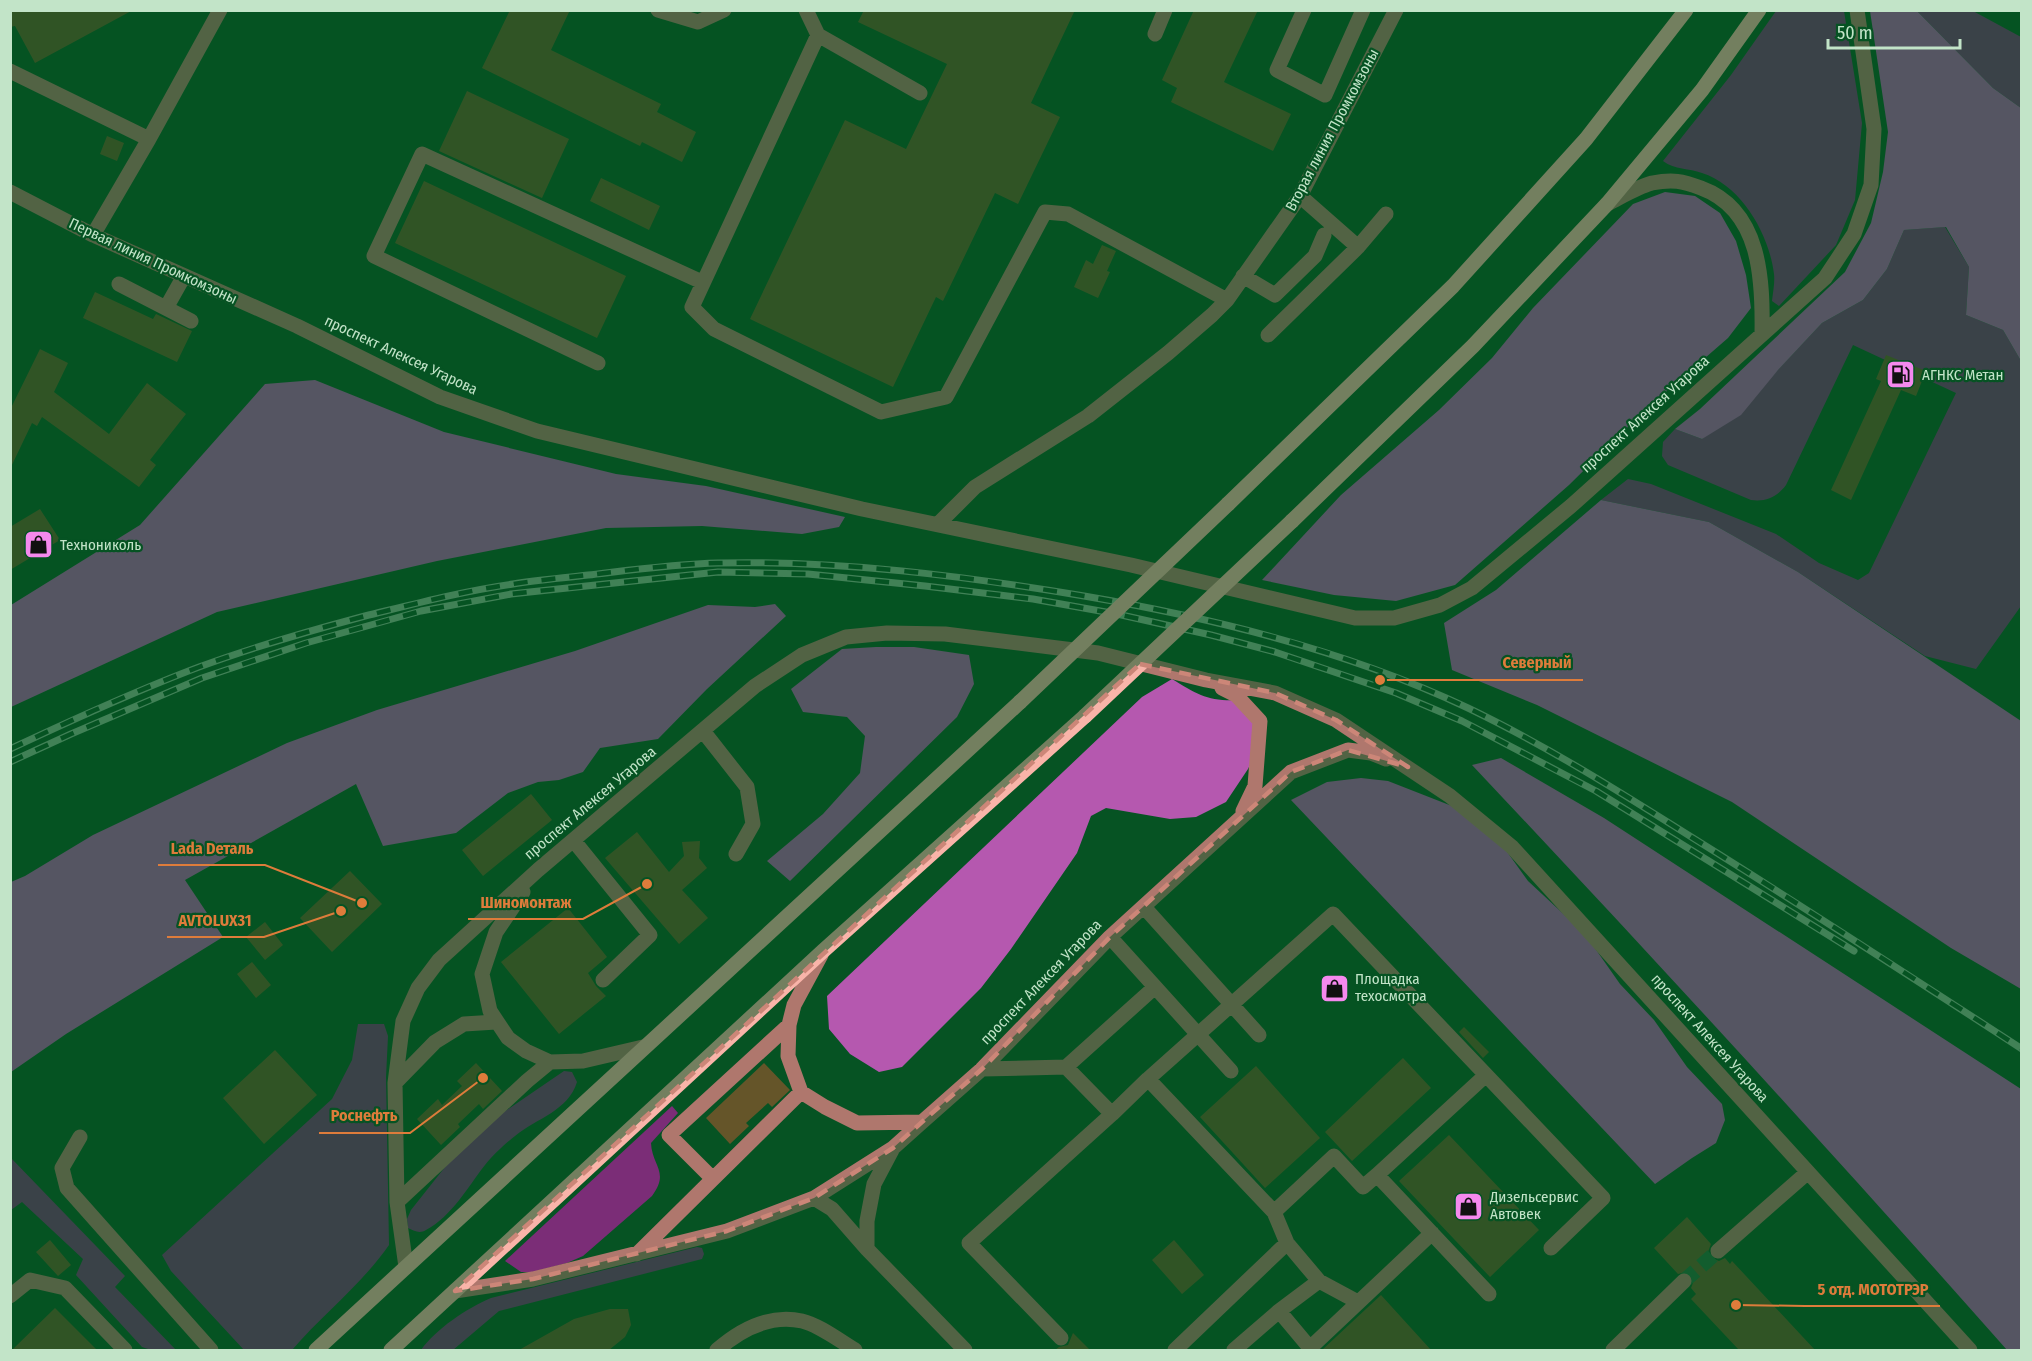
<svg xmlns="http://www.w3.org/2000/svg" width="2032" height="1361" font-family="'Fira Sans Condensed',sans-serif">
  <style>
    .green { fill: #7b2d77 }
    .forest { fill: #b558af }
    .building { fill: #655529 }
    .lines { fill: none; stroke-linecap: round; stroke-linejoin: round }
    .minor-tunnel { stroke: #22693c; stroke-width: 15; stroke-dasharray: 15 8; stroke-linecap: butt }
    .minor { stroke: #af776d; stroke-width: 15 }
    .major { stroke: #f9b4a9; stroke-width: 15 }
    .rail-casing { stroke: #89b896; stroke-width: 7 }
    .rail { stroke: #065323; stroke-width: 4.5; stroke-dasharray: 14; stroke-linecap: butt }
    .major-bridge { stroke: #f9b4a9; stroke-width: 15 }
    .marked { fill: none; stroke: #cc8678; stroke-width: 4.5; stroke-dasharray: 12 8; stroke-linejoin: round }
    .labels { text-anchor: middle; stroke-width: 4.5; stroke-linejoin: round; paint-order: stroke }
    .street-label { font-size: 15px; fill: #c2e4c8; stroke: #065323 }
    .poi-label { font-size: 15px; fill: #c2e4c8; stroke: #065323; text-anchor: start }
    .leader { fill: none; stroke: #de7c3b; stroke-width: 2 }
    .callout-dot { fill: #de7c3b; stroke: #065323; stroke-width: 2 }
    .callout-label { font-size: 16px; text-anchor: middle; font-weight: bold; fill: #de7c3b; stroke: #065323; stroke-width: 4.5; stroke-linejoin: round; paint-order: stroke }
  </style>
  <rect width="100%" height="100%" fill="#065323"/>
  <path class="green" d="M1776,11h68l18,112 -7,77 -19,45 -57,61 -7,-5c1,-9 3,-19 2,-27 -5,-40 -32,-88 -72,-101 -13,-5 -27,-3 -39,-12l68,-86z
    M1917,11h56l48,26v71l-28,-20z
    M1945,227l24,40 -3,48 37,15 18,31v245l-45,63 -51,-13 -127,-84 -89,-50 -108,-22 27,-21 23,5 125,50 43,29 39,17 11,-7 87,-180 -103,-48 -67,140c-9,12 -20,17 -35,15l-83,-35 -6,-9 1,-14 12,-13 27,10 71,-64 49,-52 41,-23 24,-31 17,-39z
    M358,1024h26l4,12 -2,41 3,168c-27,39 -66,69 -97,105h-48l-73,-79 -9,-16 170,-156 20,-39z
    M564,1071l8,1 5,10c-9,29 -40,36 -62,54 -10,8 -22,19 -30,29 -18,23 -33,51 -59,65 -7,4 -11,1 -18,-2l-1,-9 4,-9 42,-53 45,-41z
    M672,1106l6,7 -27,30c1,23 19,29 1,53l-69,60 -16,7 -34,9h-12l-16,-11z
    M11,1158l114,118 -10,11 61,63h-25l-9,-3 -66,-72 7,-16 -61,-57 -11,8z
    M697,1247l5,1 2,6 -2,5 -203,52 -46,39h-32c15,-21 46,-42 70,-52z"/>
  <path class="forest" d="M1870,11h47l76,77 28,20v253l-18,-31 -37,-15 3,-48 -23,-40 -42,3 -17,39 -24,31 -41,23 -44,47 -37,45 -39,24 -27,-10 25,-20 145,-137 26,-49 12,-51 5,-40z
    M1665,192l30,4 25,17 16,28 10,34 5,33 -23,30 -84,73 -75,74 -114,100 -59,16 -62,-6 -72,-15 79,-85 98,-85 53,-52 41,-50 100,-104z
    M315,380l129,52 172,42 90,12 139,31 -6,10 -37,7 -100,-8 -96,2 -169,33 -220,51 -206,95v-102l129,-80 125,-141z
    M1601,500l108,22 89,50 223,149v268l-70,-41 -219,-146 -195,-97 -85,-35 -8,-47 52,-33z
    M775,604l11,12 -79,73 -49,50 -58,9 -17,24 -24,8 -21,2 -30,11 -52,40 -73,13 -27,-62 -171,96 38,57 -157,97 -55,38v-190l14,-6 68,-41 194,-92 90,-33 198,-59 133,-46 47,2z
    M876,647h38l55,8 5,29 -17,33 -167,164 -23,-20 56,-47 37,-41 5,-37 -18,-19 -44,-5 -12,-23 51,-40z
    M1172,679c26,16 37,23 69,21l13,24 3,26 -9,19 -22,33 -30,15 -26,2 -64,-11 -15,8 -14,37 -66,96 -30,39 -79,79 -23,5 -29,-18 -21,-25 -2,-33 315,-299z
    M1501,758l103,60 417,271v261h-14c-175,-198 -354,-393 -535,-585z
    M1361,778l27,3 69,27 33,20 38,53 57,53 35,50 34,36 33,47 35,37 3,16 -9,23 -24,15 -37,26 -364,-384 36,-18z"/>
  <path class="building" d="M10,10h123l-98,53 -20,-37 -5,1z
    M510,10h60l-19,40 110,54 -4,8 39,20 -14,30 -40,-20 -2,4 -158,-78z
    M864,10h211l-44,93 29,14 -42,87 -23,-11 -52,108 -7,-4 -43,90 -143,-68 95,-199 61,29 41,-85 -89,-42z
    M1194,10h64l-34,72 67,32 -18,37 -102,-49 6,-14 -15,-8z
    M467,91l102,48 -27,59 -103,-47z
    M107,136l17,7 -7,18 -17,-7z
    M601,178l59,28 -11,24 -59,-29z
    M424,181l202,95 -29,62 -202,-95z
    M1102,245l14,6 -9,20 3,1 -12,26 -24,-11 12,-27 7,4z
    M95,292l58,27 3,-5 36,17 -15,31 -94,-44z
    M40,349l28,14 -14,29 55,42 38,-51 39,31 -36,46 6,5 -17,22 -97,-70 -5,9 -5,-3 -22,46v-59z
    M1886,355l40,16 -10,25 -15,-6 -50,110 -20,-10 50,-109 -5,-2z
    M40,509l20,31 -50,30v-43z
    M531,794l21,26 -69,56 -21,-26z
    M637,832l32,40 15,-16 -2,-14 18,-1 -1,17 8,10 -25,22 26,28 -29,26 -74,-86z
    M350,871l32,33 -50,48 -32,-34z
    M568,908l39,49 -19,16 8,13 10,10 -47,38 -58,-72z
    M265,922l18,23 -18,15 -19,-23z
    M252,962l19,23 -15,13 -19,-24z
    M1464,1027l25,25 -6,6 -24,-26z
    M275,1050l42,45 -53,49 -41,-46z
    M1403,1058l28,30 -79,73 -27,-29z
    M476,1063l26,28 -19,18 -4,-5 -21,20 2,3 -19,18 -24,-26 21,-20 4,6 20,-19 -5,-5z
    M764,1063l26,27 -18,17 -4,-4 -22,20 3,3 -19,18 -24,-26z
    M1256,1066l64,72 -55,50 -65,-71z
    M1449,1135l90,95 -49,47 -91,-96z
    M1687,1217l24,27 -3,8 3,6 8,3 6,-3 5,6 2,-3 83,89h-76l-48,-51 5,-5 -5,-6 2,-5 -2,-8 -5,-3 -8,2 -24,-26z
    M50,1240l21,25 -13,11 -22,-24z
    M1174,1240l30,35 -22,19 -30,-34z
    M1381,1295l50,55h-109z
    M55,1308l42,42h-85z
    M610,1309h18l3,16 -6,12 -16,13h-90l55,-31z
    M1073,1333l17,17h-35l4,-3 9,-2z"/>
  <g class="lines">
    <path class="minor-tunnel" d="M1684,1281l34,-30"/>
    <path class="minor" d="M658,10l40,12 26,-12
      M806,10l12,25 -126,272 22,22 167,83 65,-15 99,-185 23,2 159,86
      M1304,10l-27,60 48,25 38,-85
      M1155,34l10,-24
      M818,35l102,58
      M10,71l139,68
      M10,192l83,43 204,91 143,71 97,34 325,78 269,56 224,53h39l46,-13 32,-17 99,-82 254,-228 29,-44 17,-49 3,-56 -17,-119
      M1300,196l58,51
      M1607,204c14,-7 30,-17 45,-21 21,-4 30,-2 49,5 60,22 62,92 61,146
      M93,235l56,-96 71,-129
      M1243,276l32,19 40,-39 9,-21
      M119,284l72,37
      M166,308l18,-32
      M1268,335l90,-88 28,-33
      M598,363l-224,-107 48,-102 280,128
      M938,524l37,-37 113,-71 80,-63 44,-38 15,-15 73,-104 96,-186
      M1222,688l14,7 24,26 -5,65 -12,25
      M703,731l44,56 6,37 -17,30
      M574,841l76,94 -47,45
      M523,892l-27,40 -14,42 8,37 18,27 18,13 24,11 33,-1 60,-14
      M1144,907l115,128
      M1110,937l121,134
      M821,955l-27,50 -5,20 -1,31 13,36 24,15 32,16 65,-1
      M1066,1067l46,47
      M982,1069l84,-2 89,-80
      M1148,1079l126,133 13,31 32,38 39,21
      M395,1083l40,-41 29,-18 32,-2
      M80,1137l-18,31 5,20 144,162
      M1377,1175l109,-100
      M712,1178l-43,-43 120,-110
      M814,1198l18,11 35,40 98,101
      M397,1202l130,-121 23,-19
      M1274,1212l60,-56 29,31 14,-12 112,119
      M867,1249v-28l7,-37 18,-34
      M1718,1251l90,-79
      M637,1254l164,-162
      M406,1267l-9,-65 -2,-119 8,-62 15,-33 21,-28 99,-90 217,-184 47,-31 44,-18 41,-4 58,1 153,19 108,27 69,13 61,27 114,76 62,51 458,503
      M455,1291l78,-12 194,-48 87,-33 79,-50 29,-26 60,-53 128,-132 181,-165 57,-22 23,3 15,6
      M10,1296l20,-16 35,8 60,62
      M1279,1311l31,37 122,-115
      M1061,1338l-92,-95 143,-129 36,-35 185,-165 270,284 -52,50
      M717,1350c23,-20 53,-36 85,-29 17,4 38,20 53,29
      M1175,1350l112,-107
      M1234,1350l45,-39 40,-30
      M1613,1350l71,-69"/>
    <path class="major" d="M1228,504l225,-218 133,-147 100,-129
      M1292,521l181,-175 134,-142 95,-114 57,-80
      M316,1350l704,-648
      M391,1350l432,-399 262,-235"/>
    <defs>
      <path id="rail" d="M10,749c62,-29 125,-58 189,-82 54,-20 110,-36 166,-51 49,-12 98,-25 148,-32 25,-4 50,-6 75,-9 43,-5 87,-11 130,-12 122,-3 246,13 366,33 130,22 265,55 384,112 79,38 152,84 225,130 111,69 220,140 329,211
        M10,762l61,-28 131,-56 104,-35 115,-32 90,-17 207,-22 90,2 117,12 108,13 84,15 94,21 64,17 121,41 66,28 134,70 258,160"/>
    </defs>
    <use href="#rail" class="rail-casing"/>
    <use href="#rail" class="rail"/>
    <path class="major-bridge" d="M1020,702l208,-198
      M1085,716l207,-195"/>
  </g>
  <path d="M0 0H2032V1361H0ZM1140,664l135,29 61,27 72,47 -60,-17 -57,22 -181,165 -128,132 -60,53 -29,26 -79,50 -87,33 -194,48 -78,12z" fill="#065323" fill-opacity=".55" fill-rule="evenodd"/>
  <path class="marked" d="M1140,664l135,29 61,27 72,47 -60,-17 -57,22 -181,165 -128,132 -60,53 -29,26 -79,50 -87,33 -194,48 -78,12z"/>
  <defs>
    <symbol id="fuel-square" viewBox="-11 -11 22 22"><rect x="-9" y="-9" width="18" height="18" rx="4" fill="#f589ee" stroke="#065323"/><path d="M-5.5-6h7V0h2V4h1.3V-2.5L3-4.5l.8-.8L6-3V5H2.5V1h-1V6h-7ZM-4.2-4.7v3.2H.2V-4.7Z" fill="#111"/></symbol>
    <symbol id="shop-square" viewBox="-11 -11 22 22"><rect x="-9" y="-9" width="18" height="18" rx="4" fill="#f589ee" stroke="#065323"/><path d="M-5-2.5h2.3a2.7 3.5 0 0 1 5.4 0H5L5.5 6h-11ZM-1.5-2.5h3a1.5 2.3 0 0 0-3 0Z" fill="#111"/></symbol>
  </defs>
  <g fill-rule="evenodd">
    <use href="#fuel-square" x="1884" y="358" width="33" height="33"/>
    <use href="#shop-square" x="22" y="528" width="33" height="33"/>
    <use href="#shop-square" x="1318" y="972" width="33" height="33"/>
    <use href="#shop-square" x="1452" y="1190" width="33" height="33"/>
  </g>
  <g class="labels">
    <g class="street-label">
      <text transform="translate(1332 130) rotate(-62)" y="5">Вторая линия Промкомзоны</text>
      <text transform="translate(153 261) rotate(25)" y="5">Первая линия Промкомзоны</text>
      <text transform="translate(401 355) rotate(25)" y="5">проспект Алексея Угарова</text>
      <text transform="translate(1645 414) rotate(-42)" y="5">проспект Алексея Угарова</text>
      <text transform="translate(590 803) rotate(-40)" y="5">проспект Алексея Угарова</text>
      <text transform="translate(1041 982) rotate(-46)" y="5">проспект Алексея Угарова</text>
      <text transform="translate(1710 1038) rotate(48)" y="5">проспект Алексея Угарова</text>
    </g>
    <g class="poi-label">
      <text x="1922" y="380">АГНКС Метан</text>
      <text x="60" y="550">Технониколь</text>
      <text x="1355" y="984">Площадка<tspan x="1355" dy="17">техосмотра</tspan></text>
      <text x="1490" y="1202">Дизельсервис<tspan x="1490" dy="17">Автовек</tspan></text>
    </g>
  </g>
  <path class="leader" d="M1380 680L1490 680H1583M362 903L265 865H158M647 884L583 919H468M341 911L264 937H167M483 1078L410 1133H319M1736 1305L1805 1306H1940"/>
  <g class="callout-dot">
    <circle cx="1380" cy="680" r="6"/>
    <circle cx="362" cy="903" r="6"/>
    <circle cx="647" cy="884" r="6"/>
    <circle cx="341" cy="911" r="6"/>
    <circle cx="483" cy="1078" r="6"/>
    <circle cx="1736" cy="1305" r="6"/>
  </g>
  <g class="callout-label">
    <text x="1537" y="668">Северный</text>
    <text x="212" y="854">Lada Dеталь</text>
    <text x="526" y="908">Шиномонтаж</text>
    <text x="215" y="926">AVTOLUX31</text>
    <text x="364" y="1121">Роснефть</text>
    <text x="1873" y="1295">5 отд. МОТОТРЭР</text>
  </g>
  <rect width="2032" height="1361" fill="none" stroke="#c2e4c8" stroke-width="24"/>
  <path d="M1828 39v9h132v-9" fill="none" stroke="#c2e4c8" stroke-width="3"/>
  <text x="1837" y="39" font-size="18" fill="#c2e4c8" stroke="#065323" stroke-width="4.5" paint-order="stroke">50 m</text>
</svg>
